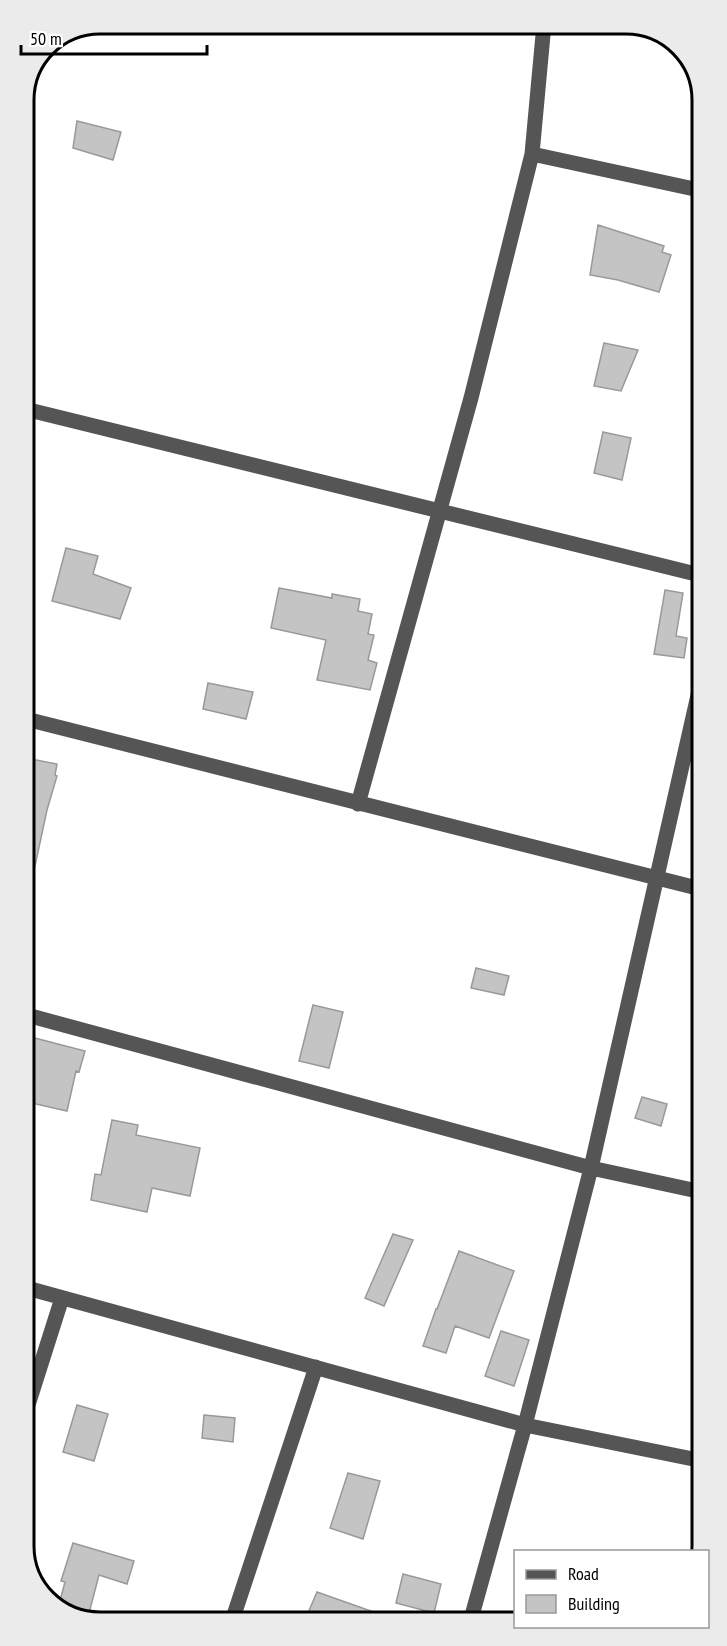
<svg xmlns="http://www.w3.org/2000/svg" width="727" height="1646" font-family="'PT Sans Narrow',sans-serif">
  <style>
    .building { fill: #c4c4c4; stroke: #999; stroke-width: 1.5 }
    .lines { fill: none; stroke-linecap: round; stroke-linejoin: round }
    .minor { stroke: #555; stroke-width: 15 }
    .rim { fill: none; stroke: #000; stroke-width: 3 }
  </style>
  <rect width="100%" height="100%" fill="#fff"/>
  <path class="building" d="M77,121l44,11 -8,28 -40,-12z
    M598,225l66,21 -2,6 9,3 -12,37 -41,-12 -28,-5z
    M604,343l34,7 -17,41 -27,-5z
    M603,432l28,6 -9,42 -28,-7z
    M66,548l32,8 -5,18 38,14 -11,31 -68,-18z
    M279,588l53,10v-4l28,5 -2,12 14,3 -4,20 6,1 -6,25 9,3 -7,27 -53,-10 9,-40 -55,-12z
    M665,590l18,3 -7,43 11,2 -3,20 -30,-4z
    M208,683l45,9 -7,27 -43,-10z
    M26,758l31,6 -2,11 2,1 -10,34 -12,56 -9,-1z
    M476,968l33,8 -5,19 -33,-7z
    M313,1005l30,7 -14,56 -30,-7z
    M27,1036l58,15 -6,21 -3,-1 -9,40 -40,-9z
    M642,1097l25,7 -6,22 -26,-8z
    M112,1120l26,5 -2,10 64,13 -10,48 -38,-8 -5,24 -56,-12 4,-26 6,1z
    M393,1234l20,6 -29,66 -19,-8z
    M459,1251l55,20 -25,67 -34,-12 -9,27 -23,-7 13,-37h1z
    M501,1331l28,9 -15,46 -29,-10z
    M77,1405l31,9 -14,47 -31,-9z
    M204,1415l31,3 -2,24 -31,-4z
    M348,1473l32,8 -17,58 -33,-11z
    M73,1543l61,18 -7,23 -28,-9 -11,42 -30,-9 7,-26 -4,-1z
    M403,1574l38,10 -7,29 -38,-10z
    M317,1592l71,25v3h-83z"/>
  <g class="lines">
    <path class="minor" d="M544,24l-12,130 167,36
      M25,409l675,166
      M26,719l675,170
      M358,804l113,-406 61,-244
      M27,1015l564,153 111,24
      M27,1288l498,137 178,36
      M28,1405l34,-107
      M471,1619l54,-194 66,-257 110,-486
      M232,1621l84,-254"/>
  </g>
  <path d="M0 0H727V1646H0ZM100 34H626A66 66 0 0 1 692 100V1546A66 66 0 0 1 626 1612H100A66 66 0 0 1 34 1546V100A66 66 0 0 1 100 34Z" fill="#ebebeb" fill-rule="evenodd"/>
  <path class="rim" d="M100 34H626A66 66 0 0 1 692 100V1546A66 66 0 0 1 626 1612H100A66 66 0 0 1 34 1546V100A66 66 0 0 1 100 34Z"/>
  <rect x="514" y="1550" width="195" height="78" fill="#ffffff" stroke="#999999" stroke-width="1.5"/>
  <rect x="526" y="1570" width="30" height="9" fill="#555555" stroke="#999999" stroke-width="1.5"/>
  <text x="568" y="1580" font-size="18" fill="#000000">Road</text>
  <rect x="526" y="1595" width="30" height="18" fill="#c4c4c4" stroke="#999999" stroke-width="1.5"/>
  <text x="568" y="1610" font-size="18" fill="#000000">Building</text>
  <path d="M21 45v9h186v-9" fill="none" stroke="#000000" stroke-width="3"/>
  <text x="30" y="45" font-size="18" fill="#000000" stroke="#ffffff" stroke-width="4.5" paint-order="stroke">50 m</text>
</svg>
